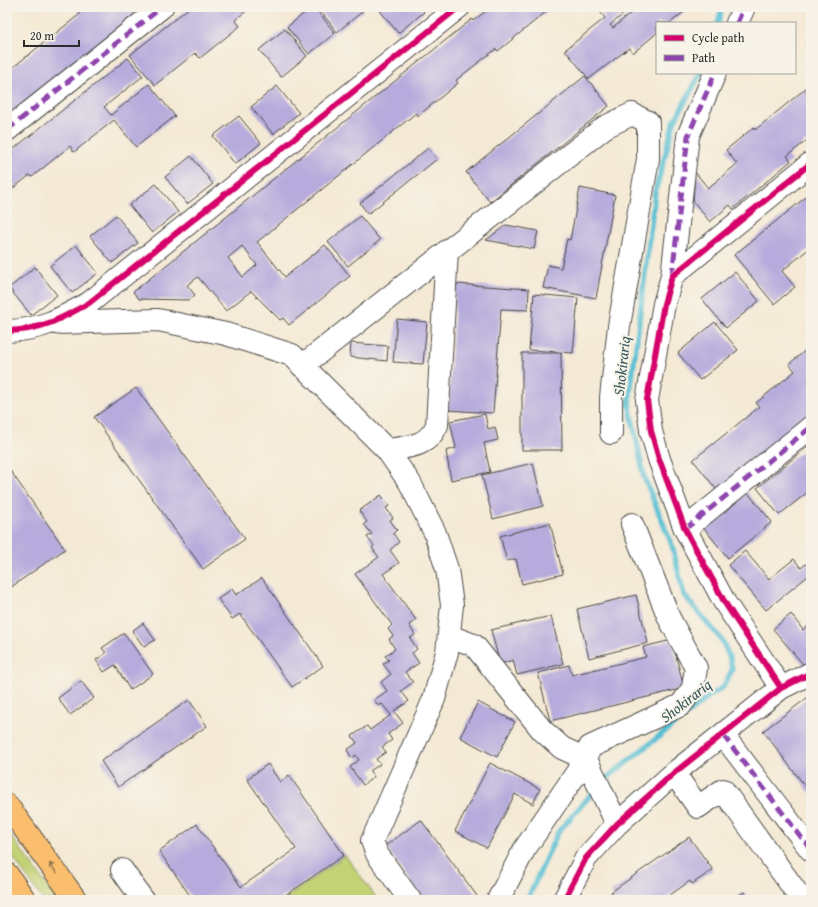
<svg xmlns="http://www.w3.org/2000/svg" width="818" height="907" font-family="'Gentium Book Plus',serif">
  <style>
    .green { fill: #c2d274; stroke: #767e50 }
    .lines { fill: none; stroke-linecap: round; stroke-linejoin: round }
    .stream { stroke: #57bfd4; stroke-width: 5.5 }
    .building { fill: #b6abdc; fill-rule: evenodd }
    .minor-casing { stroke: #494844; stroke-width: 24 }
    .major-casing { stroke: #494844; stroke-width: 24 }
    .minor { stroke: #fff; stroke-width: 22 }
    .major { stroke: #fabe6e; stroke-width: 22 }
    .quiet { stroke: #8e44ad; stroke-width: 5; stroke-dasharray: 10 5; stroke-linecap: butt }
    .cycleway-casing { stroke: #f7f3e8; stroke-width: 8 }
    .cycleway { stroke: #d6006c; stroke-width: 6 }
    .oneway { stroke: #92744c }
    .labels { text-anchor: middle; stroke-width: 4; stroke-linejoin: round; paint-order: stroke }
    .water-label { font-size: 15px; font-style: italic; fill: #38575e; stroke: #f7f3e8 }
  </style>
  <rect width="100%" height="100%" fill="#f7f3e8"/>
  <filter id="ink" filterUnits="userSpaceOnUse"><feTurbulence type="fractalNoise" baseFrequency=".025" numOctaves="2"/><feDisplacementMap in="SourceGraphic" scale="8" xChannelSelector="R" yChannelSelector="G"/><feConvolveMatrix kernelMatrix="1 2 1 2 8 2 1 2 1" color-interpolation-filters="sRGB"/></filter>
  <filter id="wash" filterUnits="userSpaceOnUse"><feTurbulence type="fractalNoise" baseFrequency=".012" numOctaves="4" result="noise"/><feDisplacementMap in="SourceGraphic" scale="16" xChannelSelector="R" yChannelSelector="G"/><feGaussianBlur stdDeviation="0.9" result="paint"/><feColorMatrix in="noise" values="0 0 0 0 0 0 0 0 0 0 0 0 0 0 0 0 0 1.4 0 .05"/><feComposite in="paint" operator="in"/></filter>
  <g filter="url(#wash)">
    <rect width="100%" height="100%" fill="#f4e9d4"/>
    <path class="green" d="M7,830l50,70h-14l-36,-51z
      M345,855l33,45h-95z"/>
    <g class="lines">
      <path class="stream" d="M718,23l4,-16
        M602,782l106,-85 15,-10 9,-17 -2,-11 -8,-19 -38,-45 -12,-50 -28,-68 -15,-74 26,-211 19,-70 27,-49
        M527,900l31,-68 37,-42"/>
    </g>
    <g id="blocks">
      <path class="building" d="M74,7h18l1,2 2,-2h54l-73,59 -3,-3 -66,54v-53l5,4 68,-54z
        M190,7h61l-16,13 5,6 -40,32 -5,-5 -40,32 -25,-30z
        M312,7h2l21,26 -26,21 -22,-27z
        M317,7h42l4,4 -26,21z
        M377,7h43l4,5 -26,21z
        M491,7h61l-54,44 -2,-2 -40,31 2,3 -40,33 -2,-3 -159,129 28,35 40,-32 25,31 -61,49 -6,-7 -3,2 -29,-29 -25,20 -28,-34 -11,8 8,10 -6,5 -50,-1 -6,-7 339,-273 1,2zM242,246l15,19 -14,12 -15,-19z
        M596,7h36l-22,18 3,3 25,-21h52l-20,16h-13v10l-24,20 -4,-5 -40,31 -24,-29 40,-32z
        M285,29l22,27 -26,21 -22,-27z
        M811,42v10l-5,-6z
        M128,58l15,18 -39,31 7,8 38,-31 26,32 -39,31 -22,-27 -40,32 -4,-6 -38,31 -2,-2 -23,18v-35l6,-5 -2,-2z
        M585,76l24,30 -119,96 -24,-30z
        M811,84v55l-1,-1 -23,18 4,5 -58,48 -3,-4 -20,17 -17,-21 2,-29 13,16 29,-24 -11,-14 28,-23 1,3z
        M277,86l22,27 -26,21 -22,-27z
        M239,116l22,27 -26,21 -22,-28z
        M428,148l9,11 -69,55 -8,-11z
        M191,156l22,28 -26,20 -22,-27z
        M156,184l22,28 -26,21 -23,-28z
        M580,188l35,7 -19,103 -53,-10 5,-23 13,3 6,-29 3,1z
        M811,193v54l-29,24 13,16 -21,17 -40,-49z
        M116,215l22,28 -26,20 -22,-27z
        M360,216l20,24 -32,26 -20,-24z
        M506,225l32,6 -4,18 -48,-9z
        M76,245l22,28 -26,20 -22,-27z
        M35,267l22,28 -26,20 -22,-27z
        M735,272l24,29 -33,27 -24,-29z
        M456,284l73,5 -1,21 -27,-1 -8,104 -45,-3z
        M534,294l44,4 -5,55 -44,-3z
        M397,319l30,3 -4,42 -30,-2z
        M715,322l23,28 -38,30 -22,-27z
        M351,343l37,3 -1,15 -37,-4z
        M811,346v67l-94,77 -24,-30 66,-53 -3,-4 39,-32 -6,-7z
        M522,353h39l1,97h-40z
        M136,388l109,151 -42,30 -109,-152z
        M485,414l3,15 7,-2 3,13 -14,3 6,29 -39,8 -5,-29 10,-3 -6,-27z
        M811,444v50l-3,-2 -29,23 -22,-27z
        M533,463l10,43 -50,13 -11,-44z
        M7,466l58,83 -58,41z
        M747,492l25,30 -44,36 -25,-31z
        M381,495l8,11 -3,2 7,10 -3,2 7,10 -4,3 6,9 -9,8 9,13 -16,11 33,46 -7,5 6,10 -5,3 7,11 -5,4 7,10 -14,9 8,10 -12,9 8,10 -15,10 9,12 -15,11 4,6 -10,7 4,5 -10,7 4,5 -10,7 4,6 -11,8 -13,-18 9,-7 -3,-5 -4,3 -5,-8 10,-7 -5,-7 15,-10 3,4 21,-15 -9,-11 -3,2 -5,-6 13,-9 -6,-9 10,-8 -8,-10 6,-4 -4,-4 10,-7 -6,-10 4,-3 -5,-7 4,-4 -37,-51 24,-17 -7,-9 2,-2 -7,-9 5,-3 -8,-10 3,-2 -8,-11z
        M550,523l13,51 -41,10 -6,-25 -9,2 -7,-25z
        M745,551l24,28 25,-20 7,9 10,-8v20l-3,-4 -42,34 -38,-45z
        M262,578l61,88 -31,21 -52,-73 -8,5 -14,-20 14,-10 4,6z
        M636,595l12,48 -59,15 -12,-49z
        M791,614l12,16 6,-5 2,1v40l-4,3 -34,-40z
        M551,616l12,48 -46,11 -4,-15 -13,4 -9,-34z
        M143,623l12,17 -11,7 -12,-16z
        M124,633l29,41 -23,16 -15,-25 -11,7 -8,-12 10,-7 -4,-5z
        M672,640l12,48 -134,33 -12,-48 31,-8 3,10 74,-18 -3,-10z
        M81,681l13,17 -24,17 -12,-17z
        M811,695v99l-48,-63z
        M189,700l18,26 -89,61 -17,-26z
        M478,702l37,20 -18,35 -37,-20z
        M490,763l50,26 -7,15 -18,-10 -28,54 -32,-17z
        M268,764l12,18 9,-7 55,80 -65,45h-86l-34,-49 38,-27 44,63 55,-38 -49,-70z
        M421,820l59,80h-56l-39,-54z
        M689,837l24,33 -21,14 -2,-3 -27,19h-53l5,-3 -4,-5z
        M744,892l6,8h-18z"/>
    </g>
  </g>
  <g filter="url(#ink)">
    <use href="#blocks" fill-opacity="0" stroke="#494844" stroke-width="1"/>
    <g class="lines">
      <defs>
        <path id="minor" d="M737,23l7,-16
          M7,130l155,-123
          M672,276l16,-140 27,-63
          M55,323l103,-3 68,14 66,21 95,95 23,33 25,50 12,36 5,36 -5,47 -13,47 -62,142 5,13 33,46
          M7,331c34,-1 54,-12 82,-28l370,-296
          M302,366l303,-239 27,-13 16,8v37l-29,167 -8,71v36
          M387,450c21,-3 41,-3 50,-25l10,-174
          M685,529l126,-102
          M449,636l25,9 68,85 20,18 24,11 -62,91 -26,50
          M781,688l-56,-85 -40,-74 -26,-70 -8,-28 -4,-31 17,-96 8,-28 139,-113
          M723,735l88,115
          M674,773l24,34 25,-17 79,110
          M617,824l-31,-65 4,-12 91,-42 12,-17 3,-20 -27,-50 -37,-94
          M122,870l21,30
          M564,900l22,-42 31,-34 57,-51 107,-85 30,-15"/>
        <path id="major" d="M7,805l69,95
          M7,874l18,26"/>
      </defs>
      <use href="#minor" class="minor-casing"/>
      <use href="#major" class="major-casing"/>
      <use href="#minor" class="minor"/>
      <use href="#major" class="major"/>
      <path class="quiet" d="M737,23l7,-16
        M7,130l155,-123
        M672,276l16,-140 27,-63
        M685,529l126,-102
        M723,735l88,115"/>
      <defs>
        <path id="cycleway" d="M7,331c34,-1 54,-12 82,-28l370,-296
          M781,688l-56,-85 -40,-74 -26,-70 -8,-28 -4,-31 17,-96 8,-28 139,-113
          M564,900l22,-42 31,-34 57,-51 107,-85 30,-15"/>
      </defs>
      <use href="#cycleway" class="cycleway-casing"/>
      <use href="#cycleway" class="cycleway"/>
    </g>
    <defs><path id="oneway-shaft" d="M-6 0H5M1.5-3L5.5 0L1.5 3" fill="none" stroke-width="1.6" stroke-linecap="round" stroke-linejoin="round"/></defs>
    <use class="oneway" href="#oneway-shaft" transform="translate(53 868) rotate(-126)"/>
  </g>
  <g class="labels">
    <g class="water-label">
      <text transform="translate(622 366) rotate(-84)" y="5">Shokirariq</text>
      <text transform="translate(686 701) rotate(-38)" y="5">Shokirariq</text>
    </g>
  </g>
  <rect width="818" height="907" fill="none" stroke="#f7f3e8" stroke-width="24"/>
  <rect x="656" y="22" width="140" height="52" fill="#f7f3e8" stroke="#a5a39c"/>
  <rect x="664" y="35" width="20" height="6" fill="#d6006c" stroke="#a5a39c"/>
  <text x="692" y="42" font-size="12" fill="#2b2b2b">Cycle path</text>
  <rect x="664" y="55" width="20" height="6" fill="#8e44ad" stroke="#a5a39c"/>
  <text x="692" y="62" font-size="12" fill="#2b2b2b">Path</text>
  <path d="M24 40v6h55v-6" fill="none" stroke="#2b2b2b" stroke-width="2"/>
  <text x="30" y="40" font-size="12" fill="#2b2b2b" stroke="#f7f3e8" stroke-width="3" paint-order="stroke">20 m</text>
</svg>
